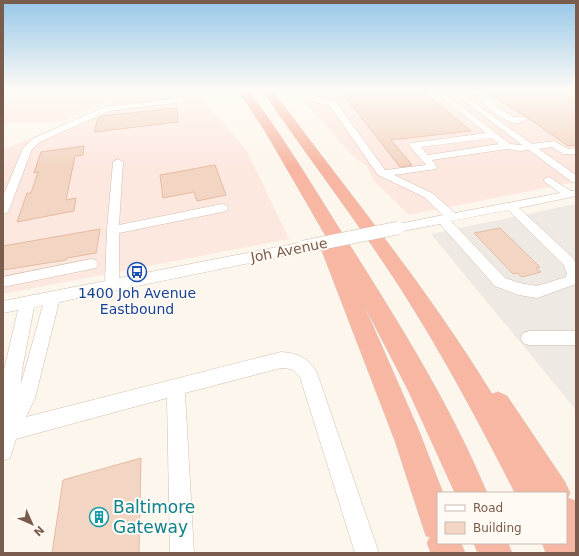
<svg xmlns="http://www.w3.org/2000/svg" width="579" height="556" font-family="'DejaVu Sans',sans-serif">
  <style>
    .commercial { fill: #fde8e0 }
    .industrial { fill: #efe9e4 }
    .building { fill: #f3d5c3; stroke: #e6bba3 }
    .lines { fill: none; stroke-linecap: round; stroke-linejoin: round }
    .minor-casing { stroke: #d1beb0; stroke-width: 1 }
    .highway-casing { stroke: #dad1cd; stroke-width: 1 }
    .minor { fill: #fff; fill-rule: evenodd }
    .highway { fill: #f7b7a3; fill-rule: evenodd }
    .minor-bridge-casing { stroke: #d1beb0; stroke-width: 14; stroke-linecap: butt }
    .minor-bridge { stroke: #fff; stroke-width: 13 }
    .labels { text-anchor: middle; stroke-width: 4; stroke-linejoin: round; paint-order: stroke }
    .street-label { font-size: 14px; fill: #7a5c4d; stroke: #fffaf3 }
    .transit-label { font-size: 14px; fill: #164399; stroke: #fffaf3 }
    .near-culture-label { font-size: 17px; fill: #0d838f; stroke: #fffaf3; text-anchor: start }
  </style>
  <rect width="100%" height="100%" fill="#fdf6ec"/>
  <path class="commercial" d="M3,90h192l52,61 42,88 -286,55v-144l64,-27 69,-32 -75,31h-58z
    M293,90h283v92l-167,33 -35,-34 -7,-15 -12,-8z"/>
  <path class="industrial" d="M576,204v206l-145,-176z"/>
  <path class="building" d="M340,90h81l50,41 -80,9 21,25 -12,2z
    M483,90h74l19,9v46l-8,1 -40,-28z
    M177,108l1,14 -84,10 4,-14 3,-2z
    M84,146l-1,9 -8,1 -9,44 10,-2 -2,13 -57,11 10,-29h4l7,-21 -4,1 7,-21z
    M215,165l11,30 -29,6 -3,-9 -31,6 -3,-23z
    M500,228l40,39 -4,1 5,4 -19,5 -5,-4 -4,1 -39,-41z
    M100,229l-4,24 -29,5 -1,2 -63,10v-24z
    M141,458l-2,95h-87l11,-73z"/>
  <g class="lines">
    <defs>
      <path id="minor" d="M296,90h6l5,4 29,8 49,68 41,-5 -17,-20 2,-2 75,-10 -53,-43h7l70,54 12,1 -72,-55h7l75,54 22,-3 14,8 8,-1v6h-13l-11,-7 -13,2 37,26v8l-4,-1 -43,-32 -9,1 -13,-2 -75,11 5,7 -1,2 -42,6 38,18 23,20 105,-20 -15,-11 -1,-2 1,-2 4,-1 22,14 5,-1v6l-57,12 54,50 3,6v20l-39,14 -18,-3 -24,-9 -55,-62 -42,8 -4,-1 -2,-3 2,-3 49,-10 -19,-18 -46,-22 -48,-69 -29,-8zM491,138l8,6 -71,11 -7,-8zM508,210l55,54 4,9 -1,4 -29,9 -17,-3 -15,-5 -54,-57z
        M468,90h7l20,11 1,2 -2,2 19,12h10l4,2c-13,12 -31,-6 -42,-13l-1,-2 2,-2 -18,-10z
        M564,90h9l3,1v5z
        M180,98l4,2 -1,2 -74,9 -69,31 -8,7 -23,61 -2,3 -4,1v-18l20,-48 11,-10 70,-31z
        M118,159l5,3 -4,63 103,-21 4,1 2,3 -2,3 -4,1 -103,21v45l184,-36 5,2 1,3 -1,3 -5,2 -244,50 -24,96 -9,19 255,-65c16,1 29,6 36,21l62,180h-24l-55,-176 -8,-8 -11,-1 -96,25 9,160h-24l-3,-155 -151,41 -6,19 -7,3v-78l1,-13 14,-60 -15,3v-12l102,-20 2,-51 6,-68zM43,305l-22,79 1,-14 12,-63z
        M91,259l5,1 2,4 -2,4 -93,19v-10z
        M529,331h47v14h-47l-6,-2 -2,-5 2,-5z"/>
      <path id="highway" d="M238,90h10c37,49 68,102 101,154 50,79 102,162 138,249h-32l-47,-103 -45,-87 56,128 24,62h-5v50h23l4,10h-34l-4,-10 3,-6 -4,-1 -4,-12 -27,-83 -75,-195 3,-5 5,-1 -63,-109z
        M262,90h10c75,101 154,196 220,304l6,-2 9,4 58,86 5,11 -2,5 8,3v52h-30l-4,-10h24v-50h-51c-35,-69 -72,-138 -114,-204 -44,-68 -93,-132 -139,-199z
        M474,543h34l4,10h-34z"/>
    </defs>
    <use href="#minor" class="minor-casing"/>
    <use href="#highway" class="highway-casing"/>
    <use href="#minor" class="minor"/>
    <use href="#highway" class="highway"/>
    <defs>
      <path id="minor-bridge" d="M303,247l95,-19"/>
    </defs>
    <use href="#minor-bridge" class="minor-bridge-casing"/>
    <use href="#minor-bridge" class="minor-bridge"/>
  </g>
  <linearGradient id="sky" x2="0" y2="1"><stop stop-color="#97c7e8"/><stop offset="0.54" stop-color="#fefbf6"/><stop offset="1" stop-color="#fefbf6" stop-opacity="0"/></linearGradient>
  <rect width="579" height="167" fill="url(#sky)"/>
  <defs>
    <symbol id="bus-ring" viewBox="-11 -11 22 22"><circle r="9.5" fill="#fffaf3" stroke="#1a4fb4" stroke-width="1.5"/><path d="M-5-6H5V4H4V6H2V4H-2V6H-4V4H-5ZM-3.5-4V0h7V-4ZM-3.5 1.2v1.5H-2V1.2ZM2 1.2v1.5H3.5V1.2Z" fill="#1a4fb4"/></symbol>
    <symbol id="building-ring" viewBox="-11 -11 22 22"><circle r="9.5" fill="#fffaf3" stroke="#0f9aa8" stroke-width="1.5"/><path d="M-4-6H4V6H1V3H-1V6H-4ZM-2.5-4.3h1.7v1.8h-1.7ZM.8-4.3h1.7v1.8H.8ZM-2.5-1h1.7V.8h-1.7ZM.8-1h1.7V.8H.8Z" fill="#0f9aa8"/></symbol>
  </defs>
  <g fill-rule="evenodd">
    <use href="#bus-ring" x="126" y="261" width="22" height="22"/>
    <use href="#building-ring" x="88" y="506" width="22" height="22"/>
  </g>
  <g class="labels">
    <g class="street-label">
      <text transform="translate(289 250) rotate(-11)" y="5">Joh Avenue</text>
    </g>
    <g class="transit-label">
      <text x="137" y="298">1400 Joh Avenue<tspan x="137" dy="16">Eastbound</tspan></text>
    </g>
    <g class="near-culture-label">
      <text x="113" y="513">Baltimore<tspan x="113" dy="20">Gateway</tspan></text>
    </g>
  </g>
  <rect width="579" height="556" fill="none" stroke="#7a5c4d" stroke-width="8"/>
  <rect x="437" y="492" width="130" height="52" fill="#fffaf3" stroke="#cabbb1"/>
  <rect x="445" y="505" width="20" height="6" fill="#ffffff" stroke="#cabbb1"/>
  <text x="473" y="512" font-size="12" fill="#7a5c4d">Road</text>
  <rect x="445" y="522" width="20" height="12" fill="#f3d5c3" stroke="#cabbb1"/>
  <text x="473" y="532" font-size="12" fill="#7a5c4d">Building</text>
  <g transform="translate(32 524) rotate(135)" stroke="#fffaf3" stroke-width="3" paint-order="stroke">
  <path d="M0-3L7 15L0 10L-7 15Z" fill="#7a5c4d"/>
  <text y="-6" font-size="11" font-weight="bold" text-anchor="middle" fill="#7a5c4d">N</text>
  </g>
</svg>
